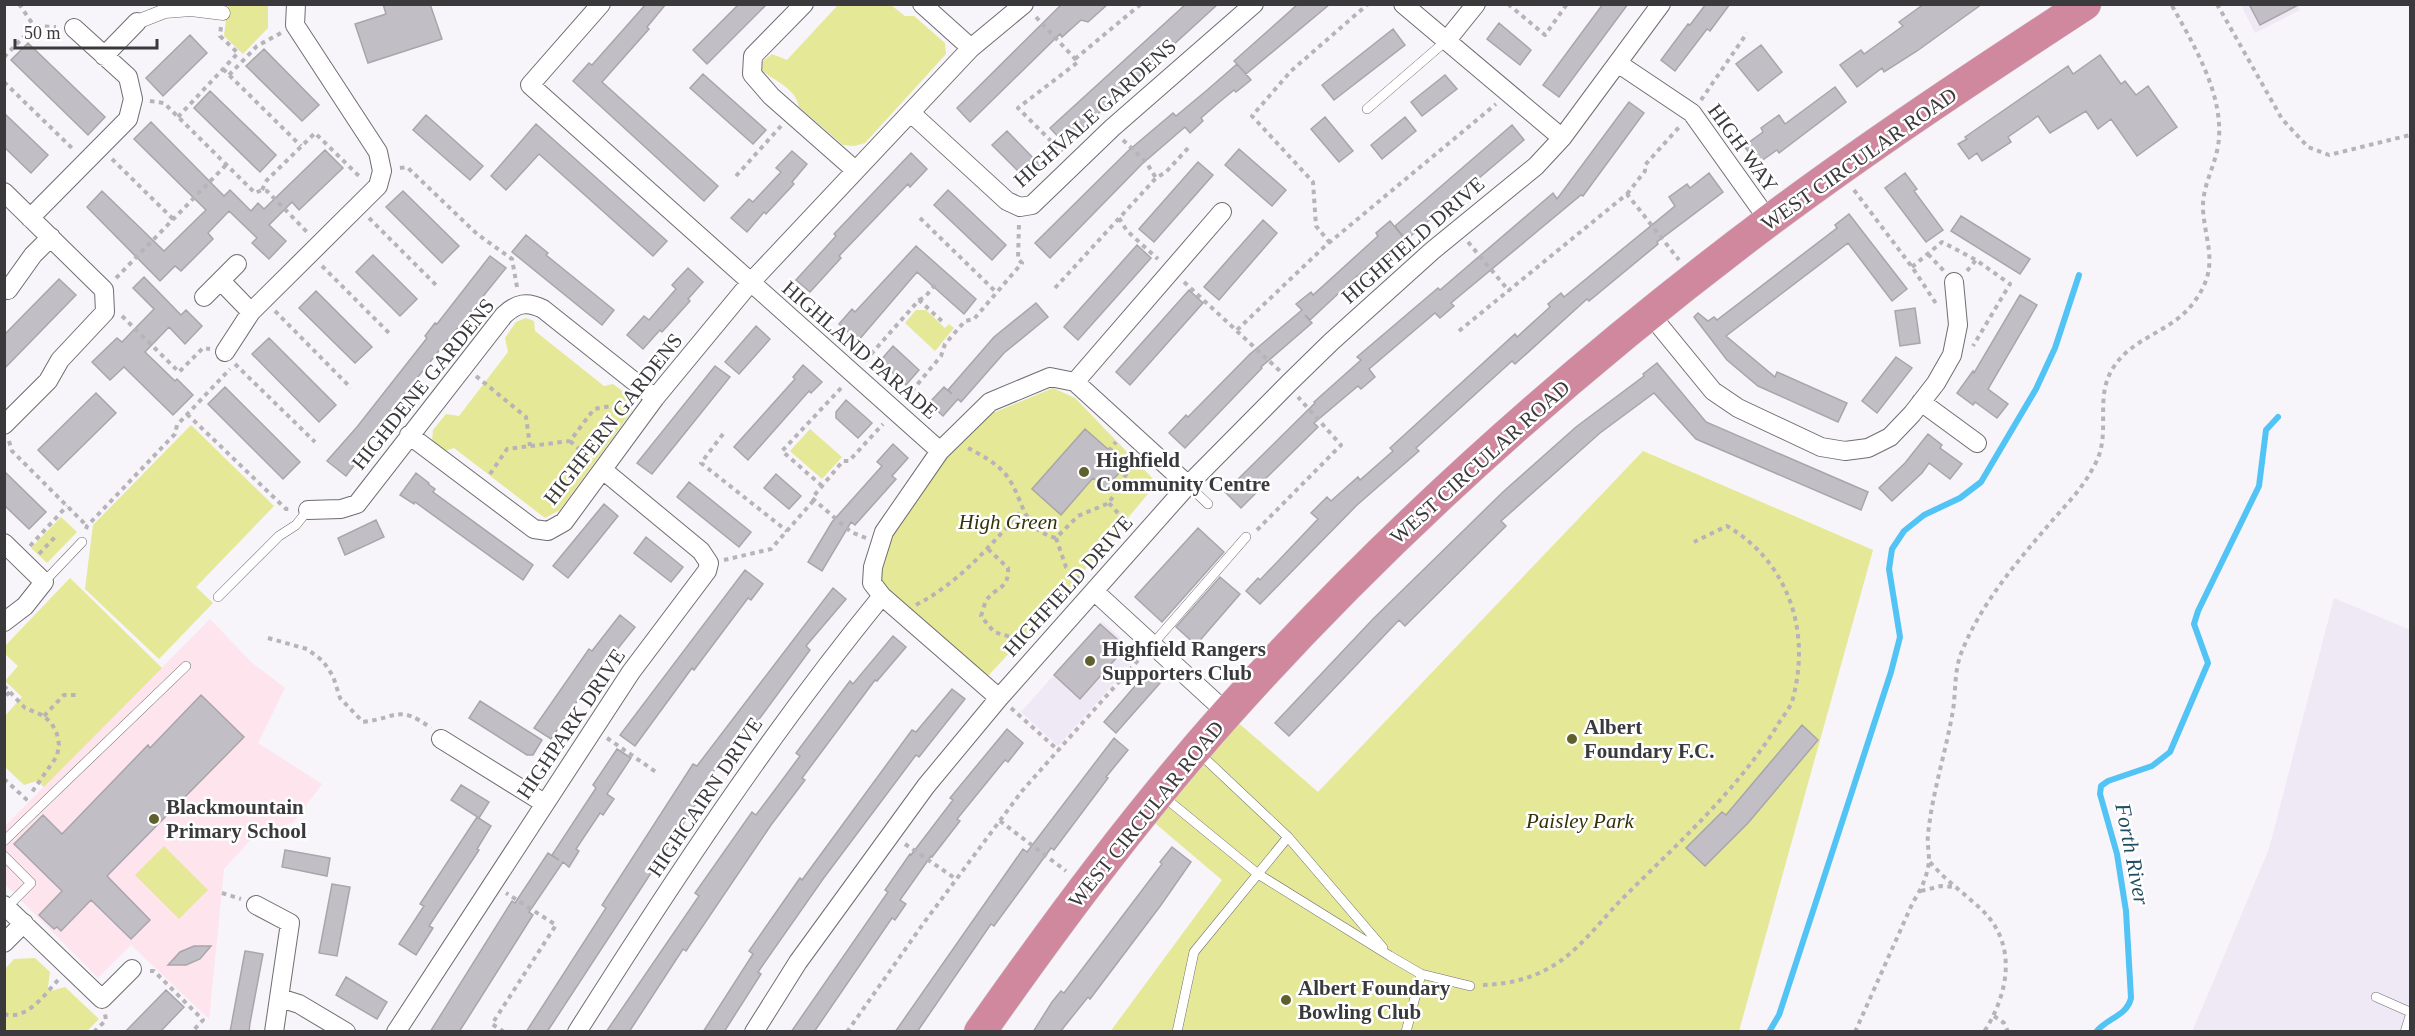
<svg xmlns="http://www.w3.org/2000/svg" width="2415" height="1036" font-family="'Times New Roman',serif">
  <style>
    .built { fill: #efe8f5 }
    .education { fill: #fde4ed }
    .green { fill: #e5e896 }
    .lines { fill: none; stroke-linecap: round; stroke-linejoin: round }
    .stream { stroke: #52c3f5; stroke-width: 6 }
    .building { fill: #c2bec5; stroke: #a8a5ab; stroke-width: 1.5 }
    .service-casing { stroke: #706d72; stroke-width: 10 }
    .pedestrian-casing { stroke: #706d72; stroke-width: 15 }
    .minor-casing { stroke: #706d72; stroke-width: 20 }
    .trunk-casing { stroke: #d4d3d4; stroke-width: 33 }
    .path { stroke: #b6b4b9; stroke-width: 4; stroke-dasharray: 4.5 4.5; stroke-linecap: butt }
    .service { stroke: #fff; stroke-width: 9 }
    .pedestrian { stroke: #fff; stroke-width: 14 }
    .minor { stroke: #fff; stroke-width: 18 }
    .trunk { stroke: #d0889f; stroke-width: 32 }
    .poi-dot { fill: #5e602e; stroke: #fff; stroke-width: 2 }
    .labels { text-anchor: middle; stroke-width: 5; stroke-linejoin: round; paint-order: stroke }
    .street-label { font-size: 21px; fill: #3a393c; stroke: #fff }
    .poi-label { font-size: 21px; font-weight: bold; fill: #3a393c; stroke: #fff; text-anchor: start }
    .park-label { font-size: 21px; font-style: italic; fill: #333307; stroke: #fff }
    .water-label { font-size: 22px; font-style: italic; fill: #1f4e63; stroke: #fff }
  </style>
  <rect width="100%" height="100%" fill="#f7f4fa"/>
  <path class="built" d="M2241,5h57l2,5 -45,23z
    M2334,598l76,32v401l-218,1 77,-183z
    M1102,621l37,34 -81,91 -37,-34z"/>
  <path class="education" d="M210,619l41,43 34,26 -27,55 64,41 -29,39 -36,10 -33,36 -15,150 -78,-74 -33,33 -93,-94v-58z"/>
  <path class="green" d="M228,5h40v23l-25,26 -19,-18z
    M838,5h53l14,11h9l31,27 1,11 -81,89 -11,3 -11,-1 -44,-38c-4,-20 -24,-25 -37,-37l1,-9 9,-7 15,6z
    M916,310h10l19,18 4,-4 5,4 -19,23 -30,-28z
    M526,318l8,3 1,10 69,55 9,-2 16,12 3,15 -72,99 -15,8 -91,-70 -9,3 -13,-10 1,-11 13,-16 13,2 49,-64 -3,-14 11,-16z
    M1053,388l22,10 82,85 -85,102 -84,91 -109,-93 9,-40 52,-80 53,-50z
    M191,425l83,81 -78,81 17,16 -54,56 -74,-70 8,-64z
    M810,429l32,28 -20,22 -32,-28z
    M1643,451l230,99 -134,481 -629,1 112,-152 -79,-67 84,-100 91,79z
    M61,517l16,15 -30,31 -16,-15z
    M70,578l92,90 -118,119 -7,-6 -13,4 -19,-18v-51l17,-19 -17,-16 13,-15 -13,-12v-8z
    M164,846l44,44 -29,29 -44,-44z
    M35,958l15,14 -2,15 3,4 14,-4 34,32 -12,12h-82v-62l9,-10z"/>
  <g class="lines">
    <path class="stream" d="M1769,1032l10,-17 112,-343 9,-35 -11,-68 3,-20 12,-18 20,-16 36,-17 21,-16 55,-93 19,-41 24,-73
      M2096,1032c11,-14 31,-16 35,-34l-5,-87 -9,-57 -17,-60 1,-8 7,-5 44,-15 18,-14 38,-89 -14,-39 4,-13 61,-125 7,-56 12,-13"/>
  </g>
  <path class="building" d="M383,4h47l12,35 -74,24 -13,-39 31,-10z
    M646,4h20l-19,23 2,2 -47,53 116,104 -14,15 -131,-120 16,-18 3,2z
    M739,4h28l-60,60 -14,-14z
    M1062,4h46l-20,18 -7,-2 -19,17 -2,-3 -90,88 -13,-14z
    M1186,4h32l-153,140 -15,-16z
    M1298,4h32l-84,70 -9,-10 14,16 -15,12 -2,-2 -17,14 -16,14 2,3 -13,12 -5,-6 -43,37 -92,94 -15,-15 93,-92 45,-38 3,3 30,-25 31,-27 -3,-3z
    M1603,4h25l-69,93 -16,-12z
    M1706,4h24l-20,27 -3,-2 -32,42 -14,-11 27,-36 2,1z
    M1924,4h58l-65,47 -33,21 -2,-4 -25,19 -17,-22 21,-15 3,4 39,-28 -4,-4z
    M2249,4h51l-40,21z
    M1499,23l32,27 -11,15 -33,-26z
    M1393,29l12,16 -71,55 -12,-15z
    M190,35l17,18 -44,43 -17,-18z
    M28,43l77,74 -17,18 -77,-75z
    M1761,45l21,27 -24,19 -22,-27z
    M264,49l55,56 -17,16 -56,-55z
    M2100,55l21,29 4,-3 11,14 12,-9 29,41 -40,29 -26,-37 -13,10 -12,-18 -36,22 -12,-17 -30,21 3,5 -29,19 -5,-8 -8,6 -11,-15 9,-5 -2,-2 103,-71 5,8z
    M703,74l63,56 -13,14 -63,-56z
    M1445,75l12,14 -35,27 -11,-14z
    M1835,87l11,15 -67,51 -2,-3 -20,14 -13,-18 19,-14 -2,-4 18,-13 6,9z
    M210,91l66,64 -16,17 -66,-64z
    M1629,102l15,11 -61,83 -2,-1 -130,108 3,3 -14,12 -5,-5 -66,56 6,8 -14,12 -3,-3 -44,37 4,4 -62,61 2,3 -17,17 -16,-16 90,-89 -1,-1 47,-42 -4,-3 81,-69 2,2 113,-97 4,6z
    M4,113l44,42 -17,18 -27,-26z
    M426,115l57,51 -13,14 -57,-50z
    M1325,117l28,34 -14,11 -28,-33z
    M1405,117l11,14 -34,28 -11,-14z
    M151,122l73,74 6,-6 21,21 7,-8 6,6 61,-59 18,18 -44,42 -7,-8 -23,23 17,16 -17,18 -17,-16 5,-5 -28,-27 -21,22 5,6 -32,32 -6,-5 -15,15 -73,-74 15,-16 62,60 42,-41 -72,-71z
    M536,124l131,117 -14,15 -114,-102 -33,36 -15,-14z
    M1512,125l12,15 -118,100 -11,-14z
    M1007,131l33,34 -14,14 -34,-34z
    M1239,149l47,41 -14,16 -47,-41z
    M792,151l15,13 -15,18 2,2 -28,30 -2,-2 -17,20 -16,-14 18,-19 4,3 28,-30 -5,-4z
    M911,153l16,16 -17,18 -2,-3 -69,72 2,2 -31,34 -14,-12 40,-44 -2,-2z
    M1198,162l15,13 -59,67 -15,-13z
    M1709,173l14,19 -66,50 1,2 -69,57 -2,-2 -72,65 -3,-3 -96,87 3,3 -62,54 -97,99 -14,-13 12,-13 2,2 58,-61 -7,-6 16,-16 4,4 27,-24 2,3 33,-29 -3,-3 125,-114 2,3 33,-30 -2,-3 13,-11 3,4 111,-91 -6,-9 18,-13 3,4z
    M1905,173l12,16 -3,2 29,39 -17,12 -41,-54z
    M948,190l58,55 -14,15 -58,-55z
    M403,191l56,55 -17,17 -56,-56z
    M1849,214l58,75 -15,12 -44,-58 -122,93 49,41 2,-5 70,31 -9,19 -80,-36 -31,-26 -33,-43 4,-4 10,8 6,-4 3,3 120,-92 -2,-3z
    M1961,216l69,43 -10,15 -69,-43z
    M1263,220l14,13 -58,67 -15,-13z
    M1390,221l13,16 -47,40 -46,43 -5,-5 7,8 -51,44 1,1 -77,80 -16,-15 17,-18 2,2 62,-63 52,-44 -6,-6 15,-12 2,3 65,-59 -2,-3z
    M526,235l22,18 -2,2 68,55 -12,15 -90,-73z
    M1137,245l14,13 -73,82 -14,-13z
    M916,246l60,53 -12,15 -47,-42 -59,69 -19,-17 13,-15 3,3z
    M373,255l44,44 -17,17 -44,-44z
    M490,256l16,12 -110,136 2,2 -44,55 2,2 -10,13 -19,-15 30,-34 70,-89 -2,-2 10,-13 2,1z
    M688,268l15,14 -15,17 2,2 -28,31 -2,-2 -17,19 -16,-14 17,-19 5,4 27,-31 -4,-4z
    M144,277l37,38 5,-5 16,16 -17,18 -16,-17 -24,25 30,29 2,-2 16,16 -20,20 -49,-48 -14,13 -18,-18 25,-24 5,4 32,-33 -21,-21z
    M59,279l17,16 -72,74v-34z
    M1189,290l14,13 -73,82 -14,-13z
    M316,291l56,56 -17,16 -56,-55z
    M2020,295l17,10 -49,84 20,15 -11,14 -22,-16 -2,3 -16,-12 16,-22 1,2z
    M1036,303l12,14 -44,36 -43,49 -3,-3 -15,17 -14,-13 15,-16 8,7 -4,-4 46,-53z
    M1915,308l5,35 -20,3 -5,-35z
    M756,326l14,13 -31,35 -14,-12z
    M269,338l67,67 -17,17 -67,-68z
    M893,346l26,24 -13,15 -26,-24z
    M1896,357l16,11 -35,45 -15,-12z
    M1657,363l49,59 162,70 -7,18 -165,-71 -42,-46 -54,40 -99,88 5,5 -101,100 -6,-6 -110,116 -14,-13 98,-104 131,-128 72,-64 68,-51 -1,-2z
    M803,365l19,17 -11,11 -2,-2 -61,69 -14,-13 61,-68 -2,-2z
    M715,366l15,11 -78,97 -15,-11z
    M225,387l75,75 -17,17 -75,-75z
    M96,393l20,20 -58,57 -20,-20z
    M846,400l26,23 -14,15 -22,-20v-6z
    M1085,429l41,36 -21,24 -12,-11 -32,37 -29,-26z
    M1928,434l14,11 -2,3 22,16 -12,15 -21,-16 -7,10 -30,28 -13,-13 26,-25z
    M893,444l15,14 -16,18 4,3 -41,46 -4,-3 -29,49 -14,-9 24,-40 50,-56 -5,-4z
    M4,471l42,41 -17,17 -25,-24z
    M416,473l13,10 -1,1 7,5 -2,3 100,73 -10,15 -108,-78 -1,2 -14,-9z
    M776,474l25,22 -12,13 -25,-21z
    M689,482l62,50 -12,15 -62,-50z
    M604,504l14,12 -50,62 -15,-12z
    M376,520l8,17 -39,18 -7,-17z
    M1198,528l26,24 -62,70 -27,-25z
    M646,537l37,30 -12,15 -37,-29z
    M745,570l18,14 -12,16 -3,-2 -54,72 -2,-2 -57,78 -15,-11z
    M1220,577l20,17 -44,51 -20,-18z
    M833,588l13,11 -40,47 4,4 -53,72 -4,-3 -42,56 2,1 -26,42 -140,214h-21l80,-124 -4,-3 91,-141 4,2z
    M620,615l15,12 -19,24 -3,-2 -62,90 -17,-11 55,-79 3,2z
    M1100,624l26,23 -46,52 -26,-24z
    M893,636l13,11 -29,34 -2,-1 -73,98 3,2 -34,45 -85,126 -3,-2 -54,83h-23l93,-136 -4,-3 57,-81 4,3 21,-28 23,-31 -4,-3 54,-72 3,3z
    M1147,672l13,11 -44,50 -12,-11z
    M952,689l13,10 -46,58 -3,-2 -93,124 -65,93 3,2 -37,58h-21l50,-78 -4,-3 51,-73 2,2 110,-150 4,2z
    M201,695l43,42 -137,139 43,44 -19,19 -40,-39 -30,31 -4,-4 -3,2 -15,-14 23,-24 -48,-47 29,-29 19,19 86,-89 2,3z
    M480,701l62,39 -9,15h-6l-58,-37z
    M1802,725l16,15 -70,83 -43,43 -19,-18 36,-36 4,3z
    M1007,729l16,14 -15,19 -3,-2 -48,59 3,2 -28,36 -1,-1 -31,44 6,4 -11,16 -3,-2 -78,114h-23l97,-140 -3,-2 25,-36 1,1 42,-55 -3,-2z
    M1114,738l14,12 -22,27 2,1 -54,72 -3,-2 -57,78 -3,-2 -74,108h-22l128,-183 4,3z
    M617,749l14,9 -24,36 7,5 -11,16 -3,-2 -24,36 3,2 -10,16 -6,-5 -34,50 4,3 -74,117h-29l82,-131 3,2 33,-50 11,7 -7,-5 44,-67 -3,-3z
    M461,785l28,17 -10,16 -28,-18z
    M477,817l14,9 -14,23 2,1 -50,76 4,2 -17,27 -17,-11 25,-38 -4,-2z
    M1172,847l19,15 -30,43 -71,94 -2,-2 -28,35h-27l19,-30 9,-11 3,2 98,-129 -2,-2z
    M285,850l45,8 -3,18 -45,-9z
    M332,884l18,3 -13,69 -18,-3z
    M194,946h17l-11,13 -14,6h-18l12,-13z
    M245,951l18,3 -13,69 -1,9h-19z
    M346,977l41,25 -10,17 -41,-24z
    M166,990l18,17 -24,25h-35z"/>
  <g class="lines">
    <defs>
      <path id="service" d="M1367,109l80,-69
        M1188,485l20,19
        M44,582l38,-40
        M218,597l61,-61 17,-11 12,-15
        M1152,645l94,-108
        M1199,753l89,84 95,111
        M1164,797l94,77 132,82 31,18 49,12
        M4,841l182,-175
        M4,856l27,27 -24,24
        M2376,997l34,15
        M1177,1032l17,-80 94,-115
        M1406,1032l15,-58
        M2405,1032l5,-16"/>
      <path id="pedestrian" d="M137,22l28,-11 26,-2 32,4"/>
      <path id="minor" d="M601,4l-71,81 410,366
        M804,4l-51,52 -1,18 19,22 84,74
        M922,4l49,44
        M1403,4l159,134
        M1447,40l29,-36
        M104,56l33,-34
        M1619,64l73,49 77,108
        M911,113l96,88 13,6 12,-2 80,-77 142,-124
        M4,192l100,98 1,22 -45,48 -12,21 -44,44
        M30,218l98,-99 5,-20 -5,-22 -54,-49
        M221,281l30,31
        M8,290l25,-35 18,-18
        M204,297l33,-33
        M1650,314l63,77 25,17 83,39 24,4 23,-3 22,-11 22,-23 24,-31 16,-28 6,-30 -4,-43
        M225,352l26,-40 127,-126 4,-15 -4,-19 -83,-127 1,-21
        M1075,382l147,-170
        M1921,402l56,41
        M409,435l125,94 14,2 16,-9 91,-124 95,-115 221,-235 53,-44
        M308,510l33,-1 16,-5 147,-189c13,-12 23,-14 39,-6l112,89
        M4,543l40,39 -19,24 -21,16
        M1094,591l133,122
        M999,698l-117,-102 -10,-13 1,-16 11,-35 56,-81 50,-49 60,-25 25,5 113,103
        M441,739l103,64
        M4,905l98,94 30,-30
        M256,905l34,18 -16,109
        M4,943l20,-20
        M280,998l19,6 47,28
        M396,1032l235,-360 76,-101 2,-8 -8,-12 -98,-81
        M577,1032c95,-150 193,-299 305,-436
        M754,1032l44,-70 128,-176 73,-88 189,-213 101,-102 42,-41 101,-91 104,-85 26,-28 99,-134"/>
      <path id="trunk" d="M980,1032c78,-111 158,-219 248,-320 163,-182 346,-345 542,-492 102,-76 208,-146 315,-216"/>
    </defs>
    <use href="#service" class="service-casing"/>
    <use href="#pedestrian" class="pedestrian-casing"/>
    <use href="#minor" class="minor-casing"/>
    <use href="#trunk" class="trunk-casing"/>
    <path class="path" d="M19,4l15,22
      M1508,4l37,31 22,-31
      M2217,4l65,115 26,28 21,8 81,-20
      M1036,17l42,45 -60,46 44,44
      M4,57l30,-31 22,1
      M1075,59l66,-55
      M223,69l78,77
      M229,75l28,-29 24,-13
      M4,82l71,69
      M1701,100l46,-67
      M150,101l14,2 91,90 7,-3 5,1 40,41
      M178,117l60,-64 -18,-17 1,-10
      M1123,140l23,22 10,16
      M112,159l61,60
      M400,168l7,-1 70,67 35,25 5,28
      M736,176l45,-50
      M262,190l5,-10 48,-47 46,45
      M1854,190l58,77 25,38
      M1627,194l18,-23v-6l36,-40
      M369,218l68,68
      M920,218l77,75
      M1119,218l8,13 31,28
      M1468,242l41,49
      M1330,243l-14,-17 -3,-44 -61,-66 39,-45 77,-67
      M1928,254l16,17
      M322,266l68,68
      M1912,267l30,-25 34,18 34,24 -37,62
      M1967,271l9,-11
      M116,278l110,-113
      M1184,282l96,89
      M1055,288l101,-110 10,-6 24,-26
      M919,300l6,-3 10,-12
      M275,311l76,77
      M122,316l57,56 24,-24 7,1
      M1237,330l87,-83 172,-143
      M1459,331l168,-137 52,66
      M865,361l54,-61 26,24
      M235,364l80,78
      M476,376l50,41 4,29
      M906,398l35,-42 4,-12 20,-23 9,-2 48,-56 -4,-4 1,-36
      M187,414l99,95h6
      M723,434l-22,29 86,68
      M9,441l3,10 75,75
      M570,441l19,17
      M968,448c15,8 31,16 41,31 15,23 14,51 47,59l22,-22 31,-13 21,-35 -20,-19 6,-7
      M490,474l17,-25 63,-8 24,-32 36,-6
      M822,486l-40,-35 60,-64
      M1109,503l21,24
      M86,529l1,-3 88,-92 2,-9 53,-56
      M1257,530l84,-85 -43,-48
      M866,538l-15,-6 -39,-34 31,-37h6l34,-37
      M1056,538l10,29 16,14
      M30,546l37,-40
      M988,549l20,19c1,23 -13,18 -22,33 -2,4 -3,10 -5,15l13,16 24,7 8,5
      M39,554l17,-18
      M724,560l47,-11 43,-49
      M916,605c44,-23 74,-59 106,-95
      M268,638l39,11 16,12 10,15 7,22 23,24c34,-4 35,-18 68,6
      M4,686l6,6 -6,5
      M10,692l15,16 19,8 8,8 5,10 2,11 -2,11 -25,36
      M1011,708l48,43
      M44,716l20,-21h14
      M607,738l49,34
      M4,779l22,20 -2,2
      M1000,821l66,50
      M905,844l51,35
      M1930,862c15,18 34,31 51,47 37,35 28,84 3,123
      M1921,891l20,-5 14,1
      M222,893l19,6
      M150,971h4l49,49 -11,12
      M1483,985c28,-1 52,-7 76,-23 23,-16 42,-41 61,-61 55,-55 116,-109 157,-175 5,-9 14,-18 16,-28 18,-68 -5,-136 -66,-172l-33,16
      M4,1014c23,7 41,-20 54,-34
      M1994,1016l10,7 4,9
      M94,1032l12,-12 -1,-6
      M504,1032l-12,-8 64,-99 -50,-32
      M847,1032l76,-108 99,-133 119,-134
      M1855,1032l58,-130c8,-12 15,-27 16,-42 0,-9 -2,-17 -1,-25 4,-42 18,-83 25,-125 3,-20 1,-40 9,-59 20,-49 55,-89 89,-129 13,-15 28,-30 38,-47 4,-7 9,-15 11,-23 8,-28 -4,-57 13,-84 20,-32 60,-36 81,-66 26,-35 12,-55 9,-92 -1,-24 11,-41 15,-64 8,-48 -24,-101 -47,-142"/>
    <use href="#service" class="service"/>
    <use href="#pedestrian" class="pedestrian"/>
    <use href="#minor" class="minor"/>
    <use href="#trunk" class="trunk"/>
  </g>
  <g class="poi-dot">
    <circle cx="1084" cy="472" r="6"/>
    <circle cx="1090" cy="661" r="6"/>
    <circle cx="1572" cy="739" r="6"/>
    <circle cx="154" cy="819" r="6"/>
    <circle cx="1286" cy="1000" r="6"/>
  </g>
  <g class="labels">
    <g class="street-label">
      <text transform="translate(1095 113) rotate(-42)" y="7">HIGHVALE GARDENS</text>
      <text transform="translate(1743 148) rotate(54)" y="7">HIGH WAY</text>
      <text transform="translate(1859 159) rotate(-35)" y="7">WEST CIRCULAR ROAD</text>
      <text transform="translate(1413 240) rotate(-41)" y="7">HIGHFIELD DRIVE</text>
      <text transform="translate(860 350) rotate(41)" y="7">HIGHLAND PARADE</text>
      <text transform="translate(423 384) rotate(-51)" y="7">HIGHDENE GARDENS</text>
      <text transform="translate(613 419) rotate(-52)" y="7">HIGHFERN GARDENS</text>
      <text transform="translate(1480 462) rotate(-42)" y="7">WEST CIRCULAR ROAD</text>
      <text transform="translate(1068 586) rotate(-48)" y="7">HIGHFIELD DRIVE</text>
      <text transform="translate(571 724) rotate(-56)" y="7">HIGHPARK DRIVE</text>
      <text transform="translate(705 797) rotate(-56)" y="7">HIGHCAIRN DRIVE</text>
      <text transform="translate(1146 814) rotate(-51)" y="7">WEST CIRCULAR ROAD</text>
    </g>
    <g class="poi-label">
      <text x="1096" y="467">Highfield<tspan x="1096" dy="24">Community Centre</tspan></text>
      <text x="1102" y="656">Highfield Rangers<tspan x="1102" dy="24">Supporters Club</tspan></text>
      <text x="1584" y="734">Albert<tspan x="1584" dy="24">Foundary F.C.</tspan></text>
      <text x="166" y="814">Blackmountain<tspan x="166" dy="24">Primary School</tspan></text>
      <text x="1298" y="995">Albert Foundary<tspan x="1298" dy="24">Bowling Club</tspan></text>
    </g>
    <g class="park-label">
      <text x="1008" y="529">High Green</text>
      <text x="1580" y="828">Paisley Park</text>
    </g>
    <g class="water-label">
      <text transform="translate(2133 854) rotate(79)" y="8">Forth River</text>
    </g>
  </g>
  <rect width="2415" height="1036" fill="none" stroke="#3a393c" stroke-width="12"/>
  <path d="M15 39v9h142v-9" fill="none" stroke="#3a393c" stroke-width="3"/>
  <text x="24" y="39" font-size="18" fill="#3a393c" stroke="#ffffff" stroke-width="4.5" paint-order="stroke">50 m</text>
</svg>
